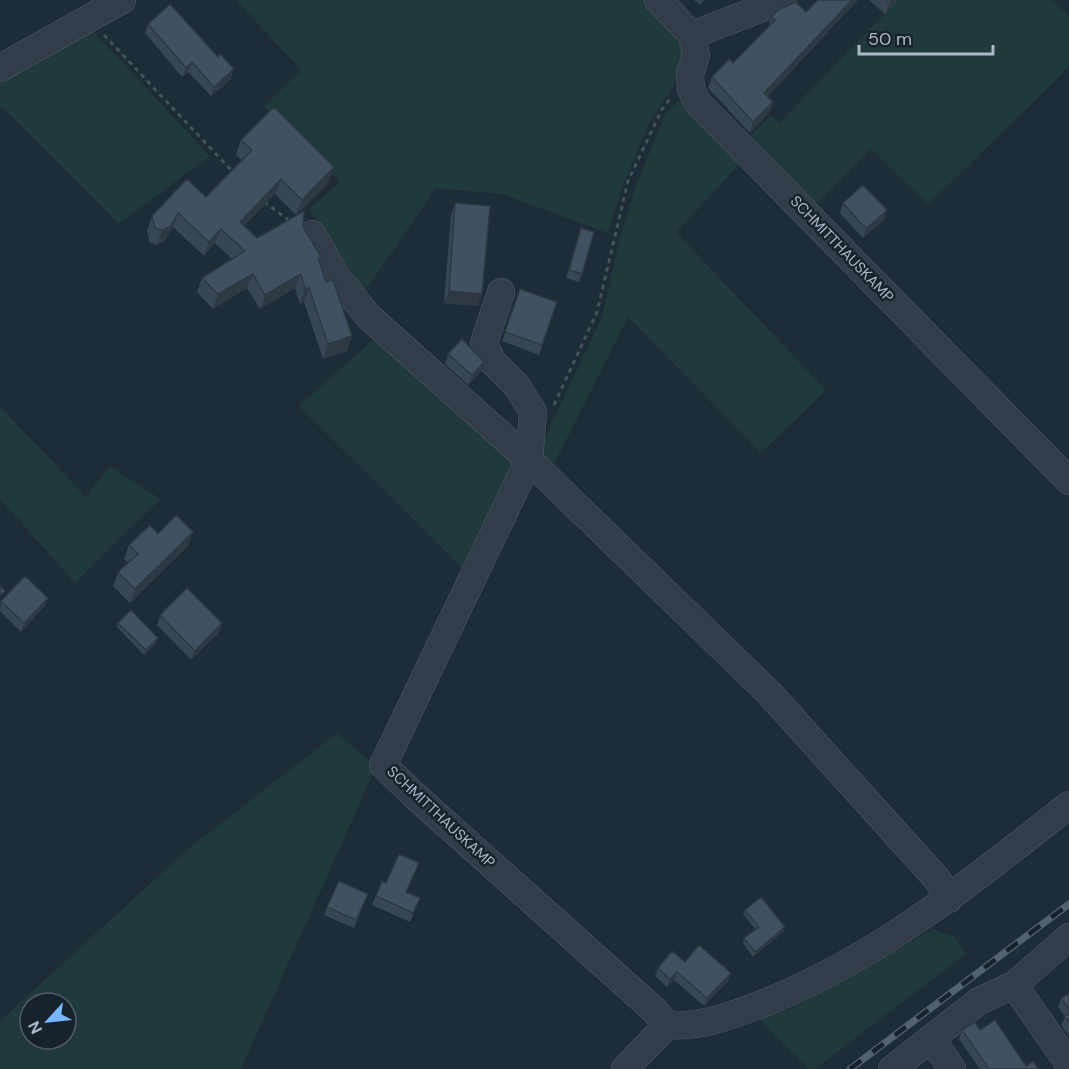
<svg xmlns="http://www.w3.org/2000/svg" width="1069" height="1069" font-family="'DM Sans',sans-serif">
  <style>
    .green { fill: #20393a; fill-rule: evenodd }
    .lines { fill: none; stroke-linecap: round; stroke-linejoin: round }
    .minor-casing { stroke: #505b67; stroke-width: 28 }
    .path { stroke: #3e5657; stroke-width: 3; stroke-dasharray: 4.5 4.5; stroke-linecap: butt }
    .minor { stroke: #323d49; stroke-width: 27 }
    .rail-casing { stroke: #546270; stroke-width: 7 }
    .rail { stroke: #18222d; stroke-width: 4.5; stroke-dasharray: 14; stroke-linecap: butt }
    .wall { fill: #384653 }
    .shaded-wall { fill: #2e3944 }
    .building { fill: #415161; stroke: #2e3944; stroke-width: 1.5 }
    .labels { text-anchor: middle; stroke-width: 5; stroke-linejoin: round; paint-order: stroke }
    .street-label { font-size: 15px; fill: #acb8c6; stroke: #18222d }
  </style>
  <rect width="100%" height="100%" fill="#1e2c38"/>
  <path class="green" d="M236,0h415l38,52 -16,35 -23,34 -27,64 -15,48 -106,-39 -66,-6 -71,103 -56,-82 31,-27 -76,-76 37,-36z
    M898,0h155l16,16v51l-141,138 -57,-56 -59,59 -67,-68 26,-25 8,8z
    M91,29l119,127 -91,68 -115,-115 -4,-1v-29z
    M683,96l62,63 -69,73 150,158 -65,63 -133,-136 -78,155 -15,-14 67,-141 17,-76 16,-53 30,-74z
    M380,333l138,128 -53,110 -166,-165z
    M0,406l86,91 24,-31 50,33 -85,84 -75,-84z
    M337,733l39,34 -135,302h-241v-48l189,-173zM30,1003h36v36h-36z
    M933,929l22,8 11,17 -151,115h-7l-49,-50 32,-11z"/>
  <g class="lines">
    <defs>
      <path id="minor" d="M658,0l34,35 4,20 -6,19 1,15 6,13 372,379
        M692,35l91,-35
        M0,68l122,-68
        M312,234l25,43 31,39 161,144 240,233 168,186 12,20
        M501,292l-17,51 8,18 25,25 16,26 -4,48 -146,305 30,29 241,216 13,15
        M1014,985l55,79
        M932,1039l20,30
        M625,1069l42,-44c32,3 63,-9 92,-20 118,-46 212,-123 310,-200
        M892,1069l87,-68 35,-16 55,-48"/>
    </defs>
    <use href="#minor" class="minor-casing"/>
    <path class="path" d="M104,35l129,137
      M264,202l26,19
      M554,405l43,-93 31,-131 34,-72 8,-10"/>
    <use href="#minor" class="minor"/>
    <defs>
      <path id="rail" d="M850,1069l219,-165"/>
    </defs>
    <use href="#rail" class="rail-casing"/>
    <use href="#rail" class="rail"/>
  </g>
  <path class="wall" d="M694,0h10l-4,5z
    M858,0l-91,97 6,5 -4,11 -19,20 -42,-45 4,-11 21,-14 35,-35 3,-11 35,-5z
    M869,0h29l-13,14z
    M148,24l83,55 -20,17 -23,-24 -6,5 -37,-44z
    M241,140l88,42 -33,33 -21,-21 -31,32 13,12 46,-11 18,30 -2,4 28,90 -24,8 -19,-57 -4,2 -5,-16 -35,21 -13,-21 -34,21 -16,-17 5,-14 30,-19 -17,-16 -11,13 -31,-29 -9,14 -7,4 -7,-2 -3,-12 5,-15 54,-19 36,-37 -6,-5z
    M455,203l23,103 -34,-3 7,-88z
    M843,203l41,17 -21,18 -23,-25z
    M581,228l1,46 -3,8 -13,-4z
    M520,289l37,13 -18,53 -37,-14z
    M448,354l36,8 -4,10 -12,13 -23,-21z
    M193,532l-5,14 -58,57 -17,-17 5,-14 10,-9 -4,-4 5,-14z
    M48,598l-3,8 -24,26 -21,-21 1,-10z
    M160,615l62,8 -3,10 -28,27 -34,-35z
    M118,623l38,20 -12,12 -27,-28z
    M419,863l-13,29 14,6 -10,24 -38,-17 4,-9 10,-13z
    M365,902l-11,26 -30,-13 3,-8z
    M745,910l40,17 -2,5 -30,25 -10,-14 1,-5 11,-9 -12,-15z
    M685,962l46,11 -3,8 -24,25 -30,-26 -7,7 -12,-11 3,-8z
    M1069,993v43l-8,-11 4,-9 -7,-9 3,-9z
    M962,1030h18l46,36 12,3h-58l-21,-30z"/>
  <path class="shaded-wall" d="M852,0h6l-98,104 4,-11z
    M892,0h6l-13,14 4,-10z
    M192,62l-4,10 -6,5 4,-9z
    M234,69l-3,10 -20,17 3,-9z
    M773,102l-4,11 -19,20 3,-11z
    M334,167l-5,15 -33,33 6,-15z
    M281,179l-6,15 -41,42 6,-14z
    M887,210l-3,10 -21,18 3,-9z
    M178,213l-5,14 -9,14 -7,4 5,-15z
    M221,229l-6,14 -11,13 5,-14z
    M253,274l-6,14 -34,21 5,-15z
    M301,274l-6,14 -35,21 5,-14z
    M309,288l-5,14 -4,2 5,-15z
    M449,291l33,3 -4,12 -34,-3z
    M352,336l-5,15 -24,8 5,-15z
    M484,362l-4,10 -12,13 4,-10z
    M193,532l-5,14 -58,57 5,-14z
    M48,598l-3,8 -24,26 3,-9z
    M222,623l-3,10 -28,27 4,-9z
    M158,638l-2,5 -12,12 2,-5z
    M785,927l-2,5 -30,25 2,-5z
    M677,972l-3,8 -7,7 3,-8z
    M731,973l-3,8 -24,25 3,-8z"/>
  <path class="building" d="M818,0h34l-88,93 9,9 -20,20 -41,-45 17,-18 4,4 42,-43 -4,-3 7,-7 18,-8 10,10z
    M885,0h7l-3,4z
    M170,4l48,53 2,-3 14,15 -20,18 -22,-25 -6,6 -38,-44z
    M274,107l60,60 -32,33 -21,-21 -41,43 17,16 47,-27 -1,16 18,30 -3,1 8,24 7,-2 19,56 -24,8 -19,-56 -4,1 -4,-15 -36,21 -12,-21 -35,20 -16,-16 43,-27 -24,-22 -12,13 -31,-29 -8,14 -8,3 -7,-2 -3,-12 35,-37 19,18 46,-47 -11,-10z
    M863,185l24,25 -21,19 -23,-26z
    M455,203l35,3 -8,88 -33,-3z
    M581,228l13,4 -12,42 -13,-4z
    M520,289l37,13 -15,43 -37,-13z
    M462,339l22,23 -12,13 -24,-21z
    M176,515l17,17 -58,57 -17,-17 20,-18 -9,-9 21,-20 8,9z
    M25,576l23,22 -24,25 -23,-22z
    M0,586l5,5 -5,5z
    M187,588l35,35 -27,28 -35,-36z
    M131,610l27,28 -12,12 -28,-27z
    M399,854l20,9 -13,29 14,6 -7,15 -37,-17 6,-15 4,2z
    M339,881l29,13 -12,26 -29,-13z
    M761,897l24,30 -30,25 -11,-14 15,-11 -14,-17z
    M699,945l32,28 -24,25 -30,-26 -7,7 -12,-11 14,-17 13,11z
    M1069,993v16l-8,-11z
    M1069,1013v10l-5,-7z
    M995,1020l31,46 7,-5 5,8h-49l-27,-39 13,-8 5,8z"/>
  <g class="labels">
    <g class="street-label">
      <text transform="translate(842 249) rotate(46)" y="5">SCHMITTHAUSKAMP</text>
      <text transform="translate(441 817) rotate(43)" y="5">SCHMITTHAUSKAMP</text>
    </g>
  </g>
  <g transform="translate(48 1021) rotate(243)"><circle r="28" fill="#18222d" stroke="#535e6a" stroke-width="1.5"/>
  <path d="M0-4.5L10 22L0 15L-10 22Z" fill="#78b7ff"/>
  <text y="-9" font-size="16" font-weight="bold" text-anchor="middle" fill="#acb8c6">N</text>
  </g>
  <path d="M859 45v9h134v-9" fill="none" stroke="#acb8c6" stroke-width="3"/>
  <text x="868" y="45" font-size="18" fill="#acb8c6" stroke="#18222d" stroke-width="4.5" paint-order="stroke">50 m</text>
</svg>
